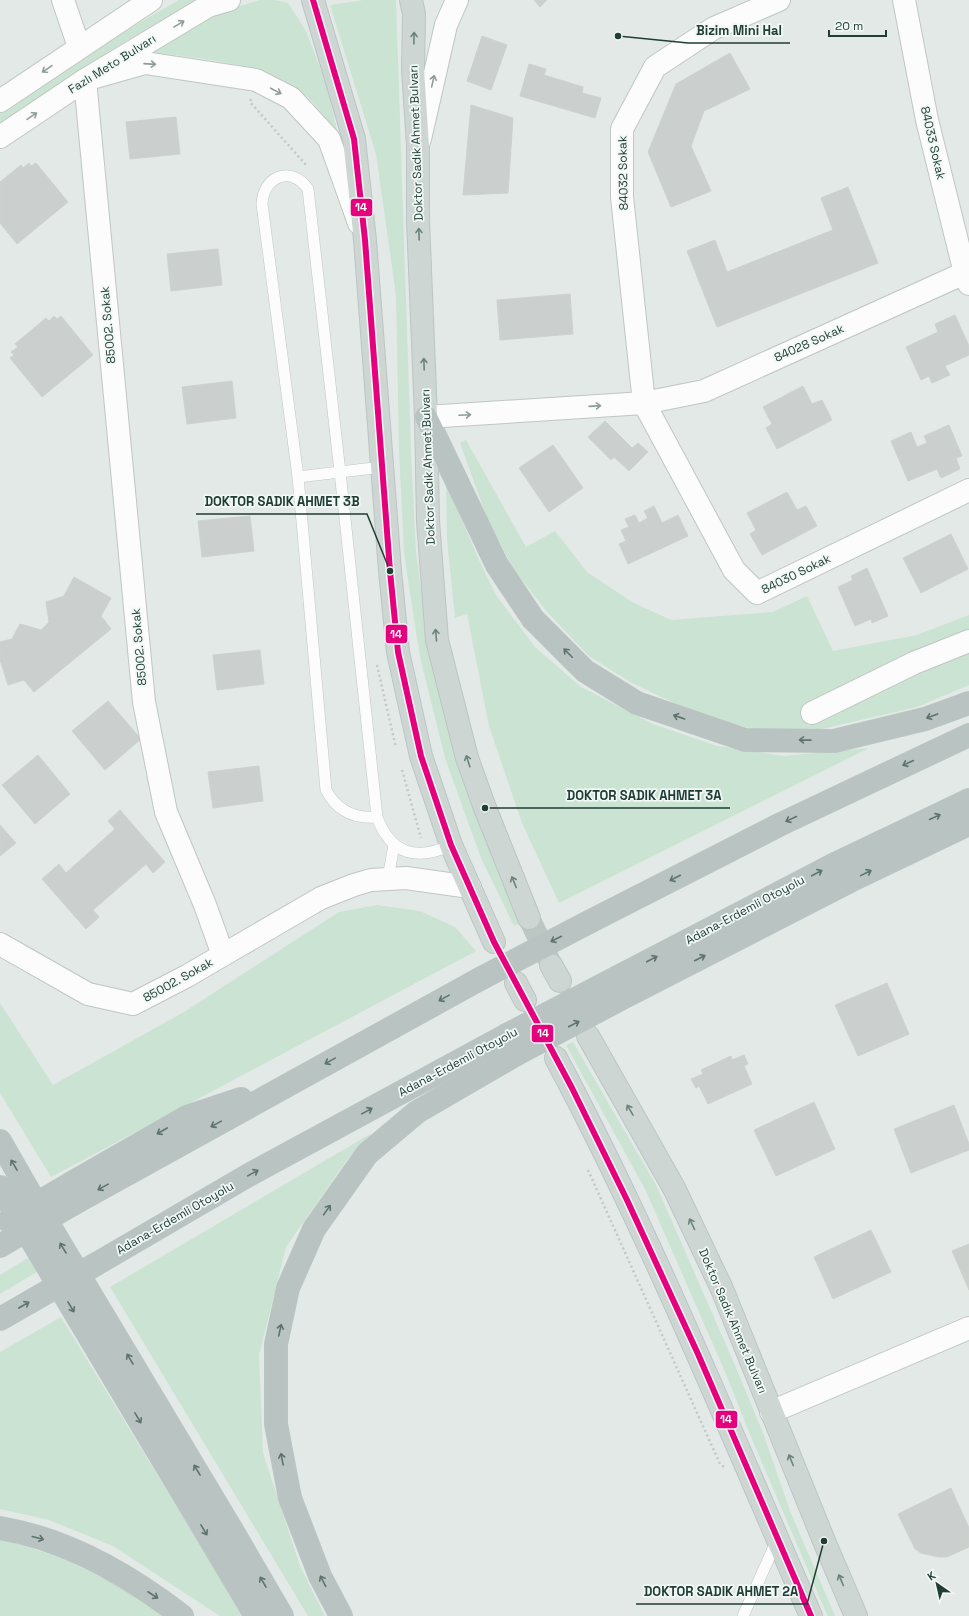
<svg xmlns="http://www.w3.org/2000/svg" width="969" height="1616" font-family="'Space Grotesk',sans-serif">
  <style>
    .green { fill: #cbe3d3 }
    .building { fill: #cbd0ce; stroke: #ccd2cf }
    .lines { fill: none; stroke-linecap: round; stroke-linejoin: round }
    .primary-tunnel { stroke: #bcc7c3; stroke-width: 22; stroke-dasharray: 22 11; stroke-linecap: butt }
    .service-casing { stroke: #c0c6c3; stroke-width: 12 }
    .minor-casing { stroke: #c0c6c3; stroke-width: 24 }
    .tertiary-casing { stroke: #c0c6c3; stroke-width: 24 }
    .secondary-casing { stroke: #bec7c3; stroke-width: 24 }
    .primary-casing { stroke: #bbc5c3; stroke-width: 24 }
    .motorway-casing { stroke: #bbc5c3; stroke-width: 24 }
    .path { stroke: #c0c9c6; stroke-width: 2.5; stroke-dasharray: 2 3; stroke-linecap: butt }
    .service { stroke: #fbfcfb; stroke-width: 11 }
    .minor { stroke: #fbfcfb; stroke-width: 22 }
    .tertiary { stroke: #fbfcfb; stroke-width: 22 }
    .secondary { stroke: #fbfcfb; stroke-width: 22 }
    .primary { stroke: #cdd6d3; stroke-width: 22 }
    .motorway { stroke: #b9c3c1; stroke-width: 22 }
    .motorway-bridge-casing { stroke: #bbc5c3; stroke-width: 24; stroke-linecap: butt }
    .motorway-bridge { stroke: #b9c3c1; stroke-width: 22 }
    .bus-1-casing { stroke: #f1f8f5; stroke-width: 9 }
    .bus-1 { stroke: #e5007d; stroke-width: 6 }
    .oneway { stroke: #8e9c98 }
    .oneway2 { stroke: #6e827d }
    .oneway3 { stroke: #5d736e }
    .labels { text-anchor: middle; stroke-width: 3.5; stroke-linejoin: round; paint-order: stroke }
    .street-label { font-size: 12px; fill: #203d36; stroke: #f1f8f5 }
    .leader { fill: none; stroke: #203d36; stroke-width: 1.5 }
    .callout-dot { fill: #203d36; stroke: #f1f8f5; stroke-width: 1.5 }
    .callout-label { font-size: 13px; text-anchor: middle; font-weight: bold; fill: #203d36; stroke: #f1f8f5; stroke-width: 3.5; stroke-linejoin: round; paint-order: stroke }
    .line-badge { stroke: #f1f8f5; stroke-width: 1.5 }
    .badge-label { font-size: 11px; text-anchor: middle; font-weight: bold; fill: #fff }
  </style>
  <rect width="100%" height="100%" fill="#e3e9e6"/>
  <path class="green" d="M179,0h22c-71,34 -135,80 -201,123v-9l111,-75z
    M260,0h15l13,3 18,28 21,55 10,45c-11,-12 -21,-27 -33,-37 -38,-32 -104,-35 -152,-42l62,-38z
    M363,0h33l15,451 5,101 14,103 95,265 -11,6 -33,-68 -36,-100 -25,-101 -16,-103 -5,-104 -3,-155 -20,-141 -46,-149z
    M466,440l60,107 29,-16 32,41 45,30 39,18 102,-8 34,-16 26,55 84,-16 52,-20v70l-52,22 -104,24 -57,-1 -63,-18 -61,-29 -43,-27 -41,-43 -34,-43 -28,-55 -26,-72z
    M446,483l32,75 18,37 39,52 46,40 72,37 64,22 66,10 86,-8 -310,155 -37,-80 -33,-97 -22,-112 -12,4 -8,-79z
    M377,905l43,6 35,16 21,24 -425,226 -51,-84v-90l53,82 131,-73 155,-100z
    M573,1042l83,143 81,185 26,63 27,78 45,105h-7l-3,-6 -74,-173 -25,-63 -80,-183 -80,-146z
    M372,1133l-23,24 -63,90 -27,108 4,98 37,113 25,50h-17l-198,-329z
    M28,1258l9,14 -37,22v-19z
    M61,1317l182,299h-23l-107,-70 -64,-26 -49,-11v-157z
    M0,1540l9,1 53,17 59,29 41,29h-162z"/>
  <path class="building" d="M534,0h13l-7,7z
    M482,36l25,9 -16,45 -24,-9z
    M730,53l20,36 -46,22 -13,35 20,45 -40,16 -23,-55 28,-68z
    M529,64l17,5 -2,6 39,12 -1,6 19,5 -6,20 -75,-22z
    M471,105l42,13 -5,75 -45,2z
    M176,117l4,37 -50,5 -4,-37z
    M29,163l2,3 5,-3 32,39 -51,42 -17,-21v-41l21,-17 2,3z
    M848,187l30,76 -161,64 -30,-76 28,-11 12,32 106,-42 -12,-32z
    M218,249l4,36 -51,6 -4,-37z
    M570,294l3,40 -73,6 -3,-40z
    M955,315l14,31v9l-24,11 5,9 -18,8 -3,-7 -8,4 -15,-33 32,-15 -3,-8z
    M54,316l3,3 4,-3 32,39 -51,42 -32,-39 4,-3 -3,-3 7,-5 -3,-3 31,-26 3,3z
    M232,381l4,37 -49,6 -5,-37z
    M803,386l9,18 10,-4 10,20 -55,29 -11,-21 6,-4 -9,-17z
    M605,421l27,27 6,-5 10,9 -19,19 -15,-14 -3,3 -23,-23z
    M949,425l13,31 -6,2 4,11 -19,9 -4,-9 -29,12 -17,-40 20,-9 6,15 10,-4 -3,-7z
    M553,445l30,43 -34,24 -30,-44z
    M787,492l10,18 9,-4 11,20 -55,29 -12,-21 6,-4 -9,-17z
    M654,506l8,17 16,-8 10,21 -60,28 -9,-20 7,-3 -5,-11 8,-3 -4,-8 10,-4 4,8 9,-5 -4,-7z
    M250,516l4,35 -52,6 -4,-36z
    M951,534l17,35 -47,24 -18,-35z
    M867,568l21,48 -16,7 -1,-4 -16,7 -17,-39 15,-7 -2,-4z
    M74,577l37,21 -10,18 10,13 -77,63 -10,-12 -16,5 -8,-25v-18l12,-3 8,-15 21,6 8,-8 -3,-20 18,-6z
    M260,650l4,34 -47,6 -4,-35z
    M108,701l33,38 -36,31 -33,-39z
    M38,755l32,39 -35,30 -33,-39z
    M259,766l4,35 -50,7 -5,-36z
    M120,810l45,52 -12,11 -7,-9 -53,46 6,7 -13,12 -44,-50 17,-15 7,9 49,-44 -7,-8z
    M0,825l16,18 -16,13z
    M887,983l22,51 -51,22 -23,-51z
    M744,1055l4,9 -4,2 8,18 -44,20 -9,-18 -3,2 -5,-9 12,-5 -2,-4 30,-14 1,4z
    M814,1102l21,47 -59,27 -22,-46z
    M954,1105l15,39v6l-58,23 -17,-44z
    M871,1230l20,42 -58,27 -19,-42z
    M969,1244v46l-17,-39z
    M951,1488l18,40v19l-22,10h-9l-17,-4 -6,-4 -17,-35z"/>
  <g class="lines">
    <path class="primary-tunnel" d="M529,918l22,46"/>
    <defs>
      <path id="service" d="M298,477l84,-10
        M377,817c-23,2 -40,-6 -51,-27l-28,-313 -36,-273c1,-28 30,-39 46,-15l32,283 37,345c14,38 40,44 74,28
        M388,878l6,-33
        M743,1616l34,-76"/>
      <path id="minor" d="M63,0l16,47
        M779,0l-65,28 -59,39 -33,62v68l22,206 90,167 23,23 212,-103
        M904,0l23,120 38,153 4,11
        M812,713l102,-50 55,-22
        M0,944l88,50 45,10 54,-28 36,-21 -18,-50 -39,-93 -22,-110 -59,-622
        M223,955l98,-57 33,-13 17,-5 35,-2 64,9
        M771,1412l198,-84"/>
      <path id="tertiary" d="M426,417l218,-14 60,-12 265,-120"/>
      <path id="secondary" d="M85,80l60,-17 111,17 35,18 38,41 30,84
        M0,101l151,-101
        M0,137l85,-57 123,-74 21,-6
        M420,139l26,-114 11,-25"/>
      <path id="primary" d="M313,0l41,139 11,101 25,331 8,81 23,104 30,89 43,97
        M411,0l3,14 -1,56 5,76v74l8,197 2,104 9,119 30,118 18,50 44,110
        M551,965l9,16
        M516,983l9,17
        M588,1036l86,152 48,101 102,252 32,75
        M556,1058c96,180 173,371 255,558"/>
      <path id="motorway" d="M426,417l71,148 36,54 52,52 52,32 108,37 89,1 91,-22 44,-16
        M591,921l188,-96 190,-90
        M618,977l219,-114 132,-63
        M628,995l222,-114 119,-57
        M0,1141l28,49 205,342 49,84
        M70,1184l117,-67 54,-18
        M0,1187l256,429
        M80,1200l398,-220
        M0,1246l17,-10
        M98,1263l149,-87 258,-140
        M0,1319l47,-27
        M0,1528c67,11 129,47 182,88
        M341,1616l-21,-40 -30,-78 -14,-74v-80l12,-56 26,-59 53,-75 50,-42 98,-57"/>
    </defs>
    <use href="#service" class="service-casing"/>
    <use href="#minor" class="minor-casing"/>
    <use href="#tertiary" class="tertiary-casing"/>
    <use href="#secondary" class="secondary-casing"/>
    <use href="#primary" class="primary-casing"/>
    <use href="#motorway" class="motorway-casing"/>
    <path class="path" d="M251,99l-1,3 57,64
      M377,665l19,83
      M402,770l19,68
      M588,1170l132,294 4,3"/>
    <use href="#service" class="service"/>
    <use href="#minor" class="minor"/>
    <use href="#tertiary" class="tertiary"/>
    <use href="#secondary" class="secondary"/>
    <use href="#primary" class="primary"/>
    <use href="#motorway" class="motorway"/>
    <defs>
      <path id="motorway-bridge" d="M478,980l113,-59
        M505,1036l113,-59
        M515,1055l113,-60
        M7,1221l63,-37
        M17,1236l63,-36
        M47,1292l51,-29"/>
    </defs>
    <use href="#motorway-bridge" class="motorway-bridge-casing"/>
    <use href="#motorway-bridge" class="motorway-bridge"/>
    <defs>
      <path id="bus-1" d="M313,0l41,139 11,101 25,331 8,81 23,104 30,89 43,97 78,146 55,112 71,154 113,262"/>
    </defs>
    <use href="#bus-1" class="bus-1-casing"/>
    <use href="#bus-1" class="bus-1"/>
  </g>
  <defs><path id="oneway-shaft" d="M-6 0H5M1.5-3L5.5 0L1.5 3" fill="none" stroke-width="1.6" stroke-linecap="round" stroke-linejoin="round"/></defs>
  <g class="oneway">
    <use href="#oneway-shaft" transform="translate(179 24) rotate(-31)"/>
    <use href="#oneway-shaft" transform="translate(150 64) rotate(4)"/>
    <use href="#oneway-shaft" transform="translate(47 69) rotate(146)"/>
    <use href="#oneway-shaft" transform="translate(433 81) rotate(-77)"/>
    <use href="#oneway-shaft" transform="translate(276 91) rotate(28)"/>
    <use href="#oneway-shaft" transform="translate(32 116) rotate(-34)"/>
    <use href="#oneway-shaft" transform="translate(595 406) rotate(-4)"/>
    <use href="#oneway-shaft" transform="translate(465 415) rotate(-3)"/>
  </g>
  <g class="oneway2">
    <use href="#oneway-shaft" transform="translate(414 38) rotate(-89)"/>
    <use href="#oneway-shaft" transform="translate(419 234) rotate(-92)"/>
    <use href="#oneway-shaft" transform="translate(424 364) rotate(-92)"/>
    <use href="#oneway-shaft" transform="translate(436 635) rotate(-95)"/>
    <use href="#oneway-shaft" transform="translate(468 761) rotate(-108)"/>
    <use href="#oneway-shaft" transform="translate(514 882) rotate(-112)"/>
    <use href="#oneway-shaft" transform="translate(630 1110) rotate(-120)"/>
    <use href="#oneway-shaft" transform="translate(692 1224) rotate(-115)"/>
    <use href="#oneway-shaft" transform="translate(791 1460) rotate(-112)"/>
    <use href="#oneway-shaft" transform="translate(841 1580) rotate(-113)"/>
  </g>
  <g class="oneway3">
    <use href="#oneway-shaft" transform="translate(568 653) rotate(-135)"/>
    <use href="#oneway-shaft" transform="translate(932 716) rotate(160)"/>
    <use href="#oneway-shaft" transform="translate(679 717) rotate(-161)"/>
    <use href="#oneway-shaft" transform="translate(805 740) rotate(-179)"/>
    <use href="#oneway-shaft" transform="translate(908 763) rotate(155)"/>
    <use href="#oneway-shaft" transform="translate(935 817) rotate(-25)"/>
    <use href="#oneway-shaft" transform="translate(791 819) rotate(155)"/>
    <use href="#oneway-shaft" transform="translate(817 873) rotate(-28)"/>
    <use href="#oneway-shaft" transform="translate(866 873) rotate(-26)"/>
    <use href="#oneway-shaft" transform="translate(675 878) rotate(153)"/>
    <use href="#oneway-shaft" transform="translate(556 939) rotate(153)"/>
    <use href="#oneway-shaft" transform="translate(700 958) rotate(-27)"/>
    <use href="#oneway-shaft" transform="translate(652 959) rotate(-28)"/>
    <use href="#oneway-shaft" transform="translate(444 998) rotate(151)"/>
    <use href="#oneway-shaft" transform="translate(574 1024) rotate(-28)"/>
    <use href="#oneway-shaft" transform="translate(330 1061) rotate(151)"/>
    <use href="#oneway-shaft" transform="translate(367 1111) rotate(-29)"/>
    <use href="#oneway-shaft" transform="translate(216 1124) rotate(151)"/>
    <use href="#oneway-shaft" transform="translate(162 1131) rotate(150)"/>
    <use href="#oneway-shaft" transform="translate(14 1165) rotate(-120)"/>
    <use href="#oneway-shaft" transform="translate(253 1173) rotate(-29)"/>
    <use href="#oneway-shaft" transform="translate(103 1187) rotate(151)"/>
    <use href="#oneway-shaft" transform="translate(327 1210) rotate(-55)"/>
    <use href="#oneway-shaft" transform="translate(63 1248) rotate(-121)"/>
    <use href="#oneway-shaft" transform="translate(24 1305) rotate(-30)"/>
    <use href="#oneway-shaft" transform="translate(71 1307) rotate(59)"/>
    <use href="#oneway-shaft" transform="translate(280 1330) rotate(-78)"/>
    <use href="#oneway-shaft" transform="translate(130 1359) rotate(-121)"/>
    <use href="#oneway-shaft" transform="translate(138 1418) rotate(59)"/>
    <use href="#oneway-shaft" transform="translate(282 1459) rotate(-101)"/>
    <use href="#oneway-shaft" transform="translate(197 1470) rotate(-121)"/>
    <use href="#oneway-shaft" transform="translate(204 1530) rotate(59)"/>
    <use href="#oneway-shaft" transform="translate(38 1538) rotate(15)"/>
    <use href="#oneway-shaft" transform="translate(323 1581) rotate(-117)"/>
    <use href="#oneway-shaft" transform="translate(263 1582) rotate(-120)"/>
    <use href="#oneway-shaft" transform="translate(153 1595) rotate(33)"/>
  </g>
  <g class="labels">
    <g class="street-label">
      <text transform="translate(112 64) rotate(-32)" y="4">Fazlı Meto Bulvarı</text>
      <text transform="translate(416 143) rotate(-92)" y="4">Doktor Sadık Ahmet Bulvarı</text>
      <text transform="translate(933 143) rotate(77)" y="4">84033 Sokak</text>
      <text transform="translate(623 173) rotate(-91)" y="4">84032 Sokak</text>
      <text transform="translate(108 325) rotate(-95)" y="4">85002. Sokak</text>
      <text transform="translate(809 343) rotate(-24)" y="4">84028 Sokak</text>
      <text transform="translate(428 467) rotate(-92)" y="4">Doktor Sadık Ahmet Bulvarı</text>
      <text transform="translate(796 574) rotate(-26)" y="4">84030 Sokak</text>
      <text transform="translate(139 647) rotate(-95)" y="4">85002. Sokak</text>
      <text transform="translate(745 910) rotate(-28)" y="4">Adana-Erdemli Otoyolu</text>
      <text transform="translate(178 980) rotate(-29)" y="4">85002. Sokak</text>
      <text transform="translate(458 1062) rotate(-28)" y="4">Adana-Erdemli Otoyolu</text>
      <text transform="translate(175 1218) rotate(-30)" y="4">Adana-Erdemli Otoyolu</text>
      <text transform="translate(733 1321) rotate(67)" y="4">Doktor Sadık Ahmet Bulvarı</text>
    </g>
  </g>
  <path class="leader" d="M618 36L688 43H790M390 571L367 514H196M485 808L558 808H730M824 1541L807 1604H636"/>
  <g class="callout-dot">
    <circle cx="618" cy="36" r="4"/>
    <circle cx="390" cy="571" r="4"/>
    <circle cx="485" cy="808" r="4"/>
    <circle cx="824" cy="1541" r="4"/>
  </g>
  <g class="callout-label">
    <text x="739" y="35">Bizim Mini Hal</text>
    <text x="282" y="506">DOKTOR SADIK AHMET 3B</text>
    <text x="644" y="800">DOKTOR SADIK AHMET 3A</text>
    <text x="721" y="1596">DOKTOR SADIK AHMET 2A</text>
  </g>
  <g class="line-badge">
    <rect x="350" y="198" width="23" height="19" rx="4" fill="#e5007d"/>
    <rect x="385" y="624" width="23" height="20" rx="4" fill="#e5007d"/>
    <rect x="531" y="1024" width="23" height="19" rx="4" fill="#e5007d"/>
    <rect x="715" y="1410" width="23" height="19" rx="4" fill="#e5007d"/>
  </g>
  <g class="badge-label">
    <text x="361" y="211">14</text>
    <text x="396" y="638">14</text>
    <text x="543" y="1037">14</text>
    <text x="726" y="1423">14</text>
  </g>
  <g transform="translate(937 1584) rotate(326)" stroke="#f1f8f5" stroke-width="3" paint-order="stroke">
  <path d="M0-3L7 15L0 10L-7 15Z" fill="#203d36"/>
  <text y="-6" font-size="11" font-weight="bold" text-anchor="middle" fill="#203d36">K</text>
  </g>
  <path d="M829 30v6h57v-6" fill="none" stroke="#203d36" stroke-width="2"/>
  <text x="835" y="30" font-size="12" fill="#203d36" stroke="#f1f8f5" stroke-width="3" paint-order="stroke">20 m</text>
</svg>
